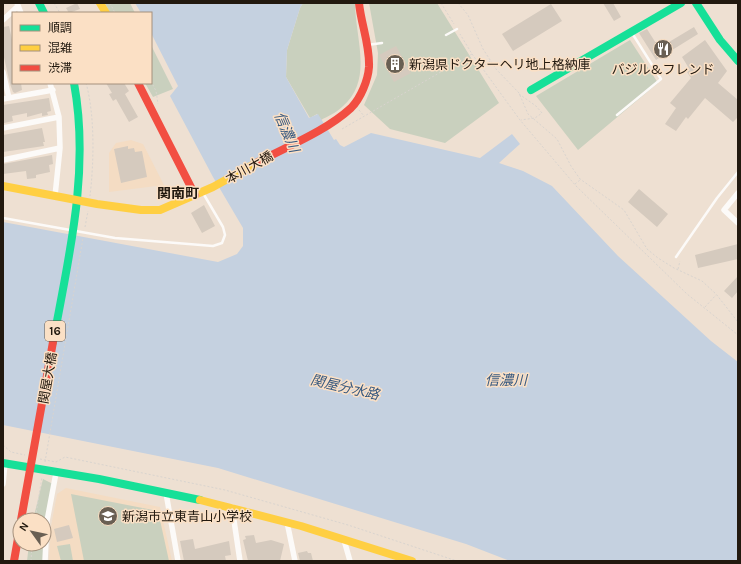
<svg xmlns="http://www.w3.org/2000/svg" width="741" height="564" font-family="Karla,'Noto Sans JP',sans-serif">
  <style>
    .built { fill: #f4dcc3 }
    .green { fill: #c9d0be }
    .water { fill: #c5d1e0 }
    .building { fill: #d5cabe }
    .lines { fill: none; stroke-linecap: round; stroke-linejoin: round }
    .path { stroke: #d9d4cf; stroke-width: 1; stroke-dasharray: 2 2; stroke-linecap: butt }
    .lane { stroke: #fcfaf8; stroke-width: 2.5 }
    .street { stroke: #fcfaf8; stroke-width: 5.5 }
    .fast { stroke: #16e098; stroke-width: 8 }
    .slow { stroke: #ffcf43; stroke-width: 8 }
    .jam { stroke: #f24e42; stroke-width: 8 }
    .labels { text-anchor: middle; stroke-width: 3; stroke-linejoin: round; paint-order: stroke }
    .shield { fill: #fbe0c5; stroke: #635546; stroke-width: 1 }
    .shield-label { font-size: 12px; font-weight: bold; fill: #22190f }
    .poi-label { font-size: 13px; fill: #22190f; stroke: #fbe0c5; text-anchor: start }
    .street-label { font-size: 13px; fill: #22190f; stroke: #fbe0c5 }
    .water-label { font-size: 14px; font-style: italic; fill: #375980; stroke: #fbe0c5 }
    .neighbourhood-label { font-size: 14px; font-weight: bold; fill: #22190f; stroke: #fbe0c5 }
  </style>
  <rect width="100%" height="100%" fill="#eee0d2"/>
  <path class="built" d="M131,140l12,4 21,41 -55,7v-39l7,-10z
    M66,488l94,19 12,54h-123l2,-35 6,-32z"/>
  <path class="green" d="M105,3h25l5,10h-25z
    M303,3h52c0,35 19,77 -13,104 -6,6 -14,9 -21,13l-4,-6 -7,4 -24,-41 1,-27 13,-42z
    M369,3h68l62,100 -54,40 -55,-14 -26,-24 13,-30 1,-22z
    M630,40l28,43 -80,67 -42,-54z
    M151,45l22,44 -20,8 -8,-14h6z
    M43,479l10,5 -9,58v-22h-11z
    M71,494l87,17 11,50h-85z
    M29,544h15l-1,17h-16z
    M70,544l3,17h-12l-4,-15z"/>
  <path class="water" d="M135,3h168l-3,5 -13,42 -1,27 23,41 9,-4 16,26 2,-1 4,6 4,2 27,-14 109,25 32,-24 8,10 -21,19 24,8 29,15 66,70 93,85 27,21v199h-228l-44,-17 -248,-76 -215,-43v-203l215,40 19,-8 6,-8v-18l-30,-51 -43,-81 8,-10 -27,-53v-20h-10z"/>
  <path class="building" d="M77,3l3,6 -11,4 -3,-5z
    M603,3h10l8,14 -7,4z
    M551,4l11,17 -49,30 -11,-17z
    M9,26l4,18v39h8l1,7 -7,3 -2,-1 -3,-8 -7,-31v-26z
    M694,27l4,7 -42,26 -17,-27 8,-4 12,19z
    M705,40l22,31 -9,12 20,17v17l-5,5 -28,-24 -17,21 -2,-2 -10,14 -11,-7 11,-16 -6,-5 21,-25 -4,-6 3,-2 -8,-13z
    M396,46l15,27 -17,9 -15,-27z
    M106,83h18l5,8 -4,3 13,23 -9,5 -13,-23 -3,2 -4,-7 3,-1z
    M49,98l2,13 -4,1 1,3 -6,1v-3l-15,4v-4l-15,3 1,5 -9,2 -1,-18z
    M42,128l3,14h-2l1,4 -41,6v-17z
    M128,146v3l6,-1 1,4 7,-1 5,26 -26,6 -7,-34z
    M52,155l1,9 -4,1 1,7 -14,3v3l-9,1 -1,-8 -23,3v-10z
    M639,189l29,25 -11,13 -29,-25z
    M204,205l11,21 -13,7 -11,-20z
    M738,244v15l-40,9 -3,-13z
    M738,276v15l-6,7 -8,-7z
    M69,525l4,13 -16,4 -3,-13z
    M254,535l2,8 15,-3 13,4 -4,17h-32l-5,-21 3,-1 -1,-3z
    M193,539l2,10 34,-8 2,14 -6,1 1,5h-42l-4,-20z
    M307,551l1,2h3l2,8h-13l-2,-8z"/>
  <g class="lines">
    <path class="path" d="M54,3l6,10
      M110,3l5,10
      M441,3l13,21
      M458,3l10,12 15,34 13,20 23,24 9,21 29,25 14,27 9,13 44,31 23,39 11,9 16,10 28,13 14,13 22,28
      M472,54l48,66 56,66 111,108 51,41
      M482,67l8,-6
      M151,81l5,10 2,13
      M86,83c9,32 8,79 4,113
      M519,94l17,12 6,7 -7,5 -14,2
      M359,110l5,6
      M342,129l130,-75 -12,-20
      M575,184l5,-4
      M85,227l3,-16
      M678,269l2,-8
      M705,307l11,-12
      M3,445l8,7 14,3
      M40,459l16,3 9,-5 160,33 123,35 109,36
      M45,462l38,-224
      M35,520l7,-43
      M31,561l1,-17"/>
    <path class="lane" d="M446,35l11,-6
      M367,45l15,-2
      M617,115l44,-36 -29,-46
      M3,218l112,20 98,8 9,-3 3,-8 -2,-8 -20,-34
      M676,257l41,-59 21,-26"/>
    <path class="street" d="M17,3l4,10
      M3,20l15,-14
      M3,72l6,26
      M3,99l50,-9
      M3,128l56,-11
      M3,160l57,-12 -1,-31 -9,-34
      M738,193l-14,17 14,13
      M55,196l5,-48
      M3,484l2,-21
      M166,493l12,68
      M232,507l8,54
      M287,522l8,39
      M344,540l6,21
      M45,561l2,-40 9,-48"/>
    <path class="fast" d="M39,3l5,10
      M696,3l24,37 18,21
      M531,90l150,-87
      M53,342c16,-86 37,-172 21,-259
      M3,463l96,16 101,21"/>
    <path class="slow" d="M100,3l6,10
      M3,186l94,18 44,6h19l53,-23 45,-25
      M200,500l101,26 111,35"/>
    <path class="jam" d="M138,83l57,112
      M258,162c30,-16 68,-31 93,-54 10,-10 17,-28 18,-41 1,-22 -8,-43 -10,-64
      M21,520l32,-178
      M14,561l6,-34"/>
  </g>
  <defs>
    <symbol id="restaurant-disc" viewBox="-11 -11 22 22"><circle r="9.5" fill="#695f53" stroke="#fbe0c5"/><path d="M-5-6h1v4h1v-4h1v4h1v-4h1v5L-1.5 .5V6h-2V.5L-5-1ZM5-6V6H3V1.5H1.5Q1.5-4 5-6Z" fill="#fff"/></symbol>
    <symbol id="building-disc" viewBox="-11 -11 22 22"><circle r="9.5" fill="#695f53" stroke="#fbe0c5"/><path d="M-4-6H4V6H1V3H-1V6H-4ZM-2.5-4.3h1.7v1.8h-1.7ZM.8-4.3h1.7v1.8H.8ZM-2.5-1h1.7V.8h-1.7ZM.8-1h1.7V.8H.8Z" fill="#fff"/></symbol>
    <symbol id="school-disc" viewBox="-11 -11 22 22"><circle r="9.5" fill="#695f53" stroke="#fbe0c5"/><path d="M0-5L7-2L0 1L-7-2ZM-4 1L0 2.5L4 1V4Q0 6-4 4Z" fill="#fff"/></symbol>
  </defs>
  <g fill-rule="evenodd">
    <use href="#restaurant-disc" x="652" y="38" width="22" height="22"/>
    <use href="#building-disc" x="384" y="53" width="22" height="22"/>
    <use href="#school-disc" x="97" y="505" width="22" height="22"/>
  </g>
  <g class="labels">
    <rect class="shield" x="45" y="321" width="20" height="20" rx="3"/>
    <g class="shield-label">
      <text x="55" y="335">16</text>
    </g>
    <g class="poi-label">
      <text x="409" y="69">新潟県ドクターヘリ地上格納庫</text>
      <text x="663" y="74" text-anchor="middle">バジル&amp;フレンド</text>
      <text x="122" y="521">新潟市立東青山小学校</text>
    </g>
    <g class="street-label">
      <text transform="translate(249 167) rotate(-29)" y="5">本川大橋</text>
      <text transform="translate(47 378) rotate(-80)" y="5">関屋大橋</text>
    </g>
    <g class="water-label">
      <text transform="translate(287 132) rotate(67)" y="5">信濃川</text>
      <text x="506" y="385">信濃川</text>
      <text transform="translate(345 387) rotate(13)" y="5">関屋分水路</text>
    </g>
    <g class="neighbourhood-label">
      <text x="178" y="198">関南町</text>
    </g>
  </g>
  <rect width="741" height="564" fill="none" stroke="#22190f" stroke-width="8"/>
  <rect x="12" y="12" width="140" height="72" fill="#fbe0c5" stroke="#a4907c"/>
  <rect x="20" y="25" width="20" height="6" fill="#16e098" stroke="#a4907c"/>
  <text x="48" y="32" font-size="12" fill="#22190f">順調</text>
  <rect x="20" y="45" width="20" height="6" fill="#ffcf43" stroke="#a4907c"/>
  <text x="48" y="52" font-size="12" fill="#22190f">混雑</text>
  <rect x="20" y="65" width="20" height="6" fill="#f24e42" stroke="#a4907c"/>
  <text x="48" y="72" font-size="12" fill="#22190f">渋滞</text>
  <g transform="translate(32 532) rotate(303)"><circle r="19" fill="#fbe0c5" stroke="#a4907c"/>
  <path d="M0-3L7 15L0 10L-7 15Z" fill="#695f53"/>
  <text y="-6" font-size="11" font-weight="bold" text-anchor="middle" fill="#22190f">N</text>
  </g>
</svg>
